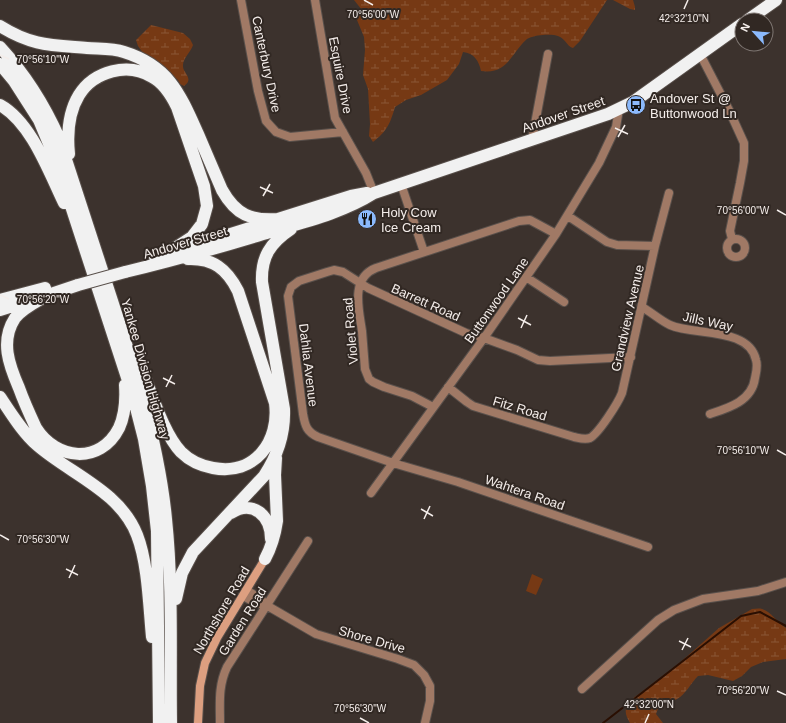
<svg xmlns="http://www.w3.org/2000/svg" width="786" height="723" font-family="Helvetica,sans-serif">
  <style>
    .wetland { fill: url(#wetland-marsh) }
    .pitch { fill: #763914 }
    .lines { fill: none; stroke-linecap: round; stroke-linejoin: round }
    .stream { stroke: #2a0f02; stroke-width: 2 }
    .street-casing { stroke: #59504b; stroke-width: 10 }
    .secondary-casing { stroke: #59504b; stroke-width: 10 }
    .highway-casing { stroke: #59504b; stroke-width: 14 }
    .street { stroke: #a07965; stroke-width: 8 }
    .secondary { stroke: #dd9f80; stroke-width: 8 }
    .highway { stroke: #f1f1f1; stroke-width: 12 }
    .highway-bridge-casing { stroke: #59504b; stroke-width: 14; stroke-linecap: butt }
    .highway-bridge { stroke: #f1f1f1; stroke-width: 12 }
    .ticks { fill: none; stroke: #f4edea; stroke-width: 1.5 }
    .labels { text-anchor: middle; stroke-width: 4; stroke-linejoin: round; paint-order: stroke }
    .street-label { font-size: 13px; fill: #f4edea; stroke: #312823 }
    .poi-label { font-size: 13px; fill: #f4edea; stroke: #312823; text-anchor: start }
    .ticks-label { font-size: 10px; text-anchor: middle; fill: #f4edea; stroke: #312823; stroke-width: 4; stroke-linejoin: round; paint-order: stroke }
  </style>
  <defs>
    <pattern id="wetland-marsh" width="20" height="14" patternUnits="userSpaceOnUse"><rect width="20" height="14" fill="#763914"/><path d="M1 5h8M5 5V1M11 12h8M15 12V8" fill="none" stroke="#8a5636"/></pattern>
  </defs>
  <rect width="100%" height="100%" fill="#3c322d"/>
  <path class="wetland" d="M354,0h253l-27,41 -7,7c-7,-2 -7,-11 -19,-13 -7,-1 -19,0 -25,3 -3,1 -5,4 -7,6 -13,15 -17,30 -41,27 -2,-10 -7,-18 -18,-19l-4,12 -12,16 -26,15 -15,5 -11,7c-5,17 -8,24 -22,35l-4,-6 1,-12 -2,-35 -5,-14 2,-25 -1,-13 -7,-17 5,-10z
    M613,0h20l2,7v3l-5,-1z
    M151,25l32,8 7,6 3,6c-2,7 -10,13 -10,20 -1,8 12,13 1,21l-4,-2 -2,-4 -35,-27 -5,-7 -2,-6z
    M752,609c3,0 7,-1 10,0 10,3 15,14 24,19v31l-23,3 -12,5 -9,9 -9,5 -25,-6 -10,1c-7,7 -13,19 -21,23 -5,3 -12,4 -18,7l-3,8 7,9h-33c-5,-8 -6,-13 -1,-22l36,-25 54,-48z"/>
  <path class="pitch" d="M532,574l11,5 -7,16 -10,-4z"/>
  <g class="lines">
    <path class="stream" d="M603,723l138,-107 19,-4 26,14"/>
    <defs>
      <path id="street" d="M241,0l17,91 8,30 10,11 14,5 53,-5
        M315,0l20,118 31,55 8,20
        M700,54l29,56 15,33v18l-4,22 -10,48 2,8
        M532,140l16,-86
        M401,184l23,68
        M568,216l39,26 10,3 38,1
        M727 248a9 9 0 1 1 18 0a9 9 0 1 1-18 0Z
        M526,277l38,25
        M642,307c9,5 19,14 28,18 25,11 79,2 86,35 2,6 0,13 -1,18 -3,23 -26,30 -45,36
        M631,357l-81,4 -12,-1 -21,-10 -33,-12 -18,-5 -98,-45 -25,-16 -9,-2 -7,2 -28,9 -8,6 -3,9 15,118c2,12 4,18 15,23l75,26 65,19 190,65
        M448,387l19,15 6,4 101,31c5,1 11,3 16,1 9,-5 28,-35 32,-45l33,-147 14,-53
        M433,407l-21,-11 -28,-9 -11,-5 -4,-3 -4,-10c-1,-13 -2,-25 -3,-38 -3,-21 -12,-53 14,-63l143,-47 11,-1 26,14
        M371,493l113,-155 72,-104 43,-71 17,-36 3,-18
        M246,590l15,9 5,6 50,29 82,25 16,6 10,10 6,11v15l-5,22
        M243,596l13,7 10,2
        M582,689l76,-69 16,-10 29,-11 55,-8 28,-9
        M220,723c0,-20 -2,-37 7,-56l81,-126"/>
      <path id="secondary" d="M198,723l2,-37 5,-23 12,-25 48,-79"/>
      <path id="highway" d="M748,20l28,-20
        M0,26c32,20 51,19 87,22 12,1 25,0 37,4 45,14 56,42 74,82 8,19 16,37 24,56 14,25 29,31 57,29
        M0,47c25,27 44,57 59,91l83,255c10,42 20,83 24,126 7,67 4,136 5,204
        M0,64l14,17 25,39 18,43 76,233 11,43 8,47 5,45 2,192
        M0,105c31,17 49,67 64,98
        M69,154c-2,-20 -1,-41 10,-59 15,-24 49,-33 73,-18 12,6 19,18 25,30l27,79 3,20 -5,18 -10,13 -17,11 -20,9
        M180,250l171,-54 16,-3
        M125,272c46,-11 92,-24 138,-38 37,-11 78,-20 111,-41l234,-79 25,-12 109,-78
        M48,295c-12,7 -25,13 -33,23 -15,23 -6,47 4,70 5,14 11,27 17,40 20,32 64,37 83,0 6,-13 7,-28 6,-43
        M0,300l45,-12
        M0,310l48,-15 30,-10
        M138,361c12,26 24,71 43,91 9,9 21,14 32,16 42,8 67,-27 62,-65l-37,-112c-11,-22 -25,-33 -50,-32
        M0,397c11,16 22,35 37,48 33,29 83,46 100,90 11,28 12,71 15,102
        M231,513c22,-14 40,3 40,26
        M265,559c7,-13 10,-24 12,-38l-2,-46 1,-17
        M176,599l6,-26 11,-21 71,-76c14,-21 21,-42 20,-67l-22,-127c-1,-25 8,-39 29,-53"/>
    </defs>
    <use href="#street" class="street-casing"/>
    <use href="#secondary" class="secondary-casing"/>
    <use href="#highway" class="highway-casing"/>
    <use href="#street" class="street"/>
    <use href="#secondary" class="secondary"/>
    <use href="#highway" class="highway"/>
    <defs>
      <path id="highway-bridge" d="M78,285l47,-13"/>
    </defs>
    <use href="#highway-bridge" class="highway-bridge-casing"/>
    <use href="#highway-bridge" class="highway-bridge"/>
  </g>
  <path class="ticks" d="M364,0l9,5M684,9l4,-9M0,55l9,4M615,128l13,6M618,137l7,-12M260,187l13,6M263,196l7,-12M777,210l9,5M0,295l9,4M518,318l13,7M521,328l6,-13M163,378l12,6M166,387l6,-12M777,450l9,5M421,509l12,7M424,519l6,-13M0,535l9,5M66,569l12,6M69,578l6,-13M679,641l12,6M682,650l6,-12M777,691l9,4M360,718l9,5M645,723l4,-9"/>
  <defs>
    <symbol id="bus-disc" viewBox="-11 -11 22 22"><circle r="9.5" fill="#8bb9fc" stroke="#312823"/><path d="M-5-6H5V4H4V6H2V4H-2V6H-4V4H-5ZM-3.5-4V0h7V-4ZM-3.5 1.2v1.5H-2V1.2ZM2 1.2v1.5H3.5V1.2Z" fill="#111"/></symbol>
    <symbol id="restaurant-disc" viewBox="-11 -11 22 22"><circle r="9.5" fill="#8bb9fc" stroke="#312823"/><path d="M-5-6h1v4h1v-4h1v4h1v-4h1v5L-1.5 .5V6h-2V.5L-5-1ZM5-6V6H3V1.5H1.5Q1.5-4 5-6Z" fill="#111"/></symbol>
  </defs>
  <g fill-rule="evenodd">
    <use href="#bus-disc" x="625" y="94" width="22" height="22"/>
    <use href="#restaurant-disc" x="356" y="208" width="22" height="22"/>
  </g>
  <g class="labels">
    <g class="street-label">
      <text transform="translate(267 64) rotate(78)" y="5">Canterbury Drive</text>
      <text transform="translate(341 75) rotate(79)" y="5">Esquire Drive</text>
      <text transform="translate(563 114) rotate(-19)" y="5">Andover Street</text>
      <text transform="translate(185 242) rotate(-16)" y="5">Andover Street</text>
      <text transform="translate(496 300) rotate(-55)" y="5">Buttonwood Lane</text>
      <text transform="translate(426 302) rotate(24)" y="5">Barrett Road</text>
      <text transform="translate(627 318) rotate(-77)" y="5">Grandview Avenue</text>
      <text transform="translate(708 321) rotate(12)" y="5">Jills Way</text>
      <text transform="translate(350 331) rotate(-95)" y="5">Violet Road</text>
      <text transform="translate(309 365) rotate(83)" y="5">Dahlia Avenue</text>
      <text transform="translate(146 369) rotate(74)" y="5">Yankee Division Highway</text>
      <text transform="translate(520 408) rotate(17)" y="5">Fitz Road</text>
      <text transform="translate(525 492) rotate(19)" y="5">Wahtera Road</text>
      <text transform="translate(221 610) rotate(-60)" y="5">Northshore Road</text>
      <text transform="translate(242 621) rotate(-58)" y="5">Garden Road</text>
      <text transform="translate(372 639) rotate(16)" y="5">Shore Drive</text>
    </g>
    <g class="poi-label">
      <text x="650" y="103">Andover St @<tspan x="650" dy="15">Buttonwood Ln</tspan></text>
      <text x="381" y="217">Holy Cow<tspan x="381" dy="15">Ice Cream</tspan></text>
    </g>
  </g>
  <g class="ticks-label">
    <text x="373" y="18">70°56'00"W</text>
    <text x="684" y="22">42°32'10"N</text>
    <text x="43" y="63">70°56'10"W</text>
    <text x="743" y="214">70°56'00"W</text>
    <text x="43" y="303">70°56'20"W</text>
    <text x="743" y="454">70°56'10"W</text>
    <text x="43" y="543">70°56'30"W</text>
    <text x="743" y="694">70°56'20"W</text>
    <text x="649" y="708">42°32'00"N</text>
    <text x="360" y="712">70°56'30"W</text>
  </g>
  <g transform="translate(754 32) rotate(297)"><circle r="19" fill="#312823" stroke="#7f7773"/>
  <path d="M0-3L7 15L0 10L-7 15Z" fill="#8bb9fc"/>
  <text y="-6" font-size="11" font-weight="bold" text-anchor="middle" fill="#f4edea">N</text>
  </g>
</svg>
